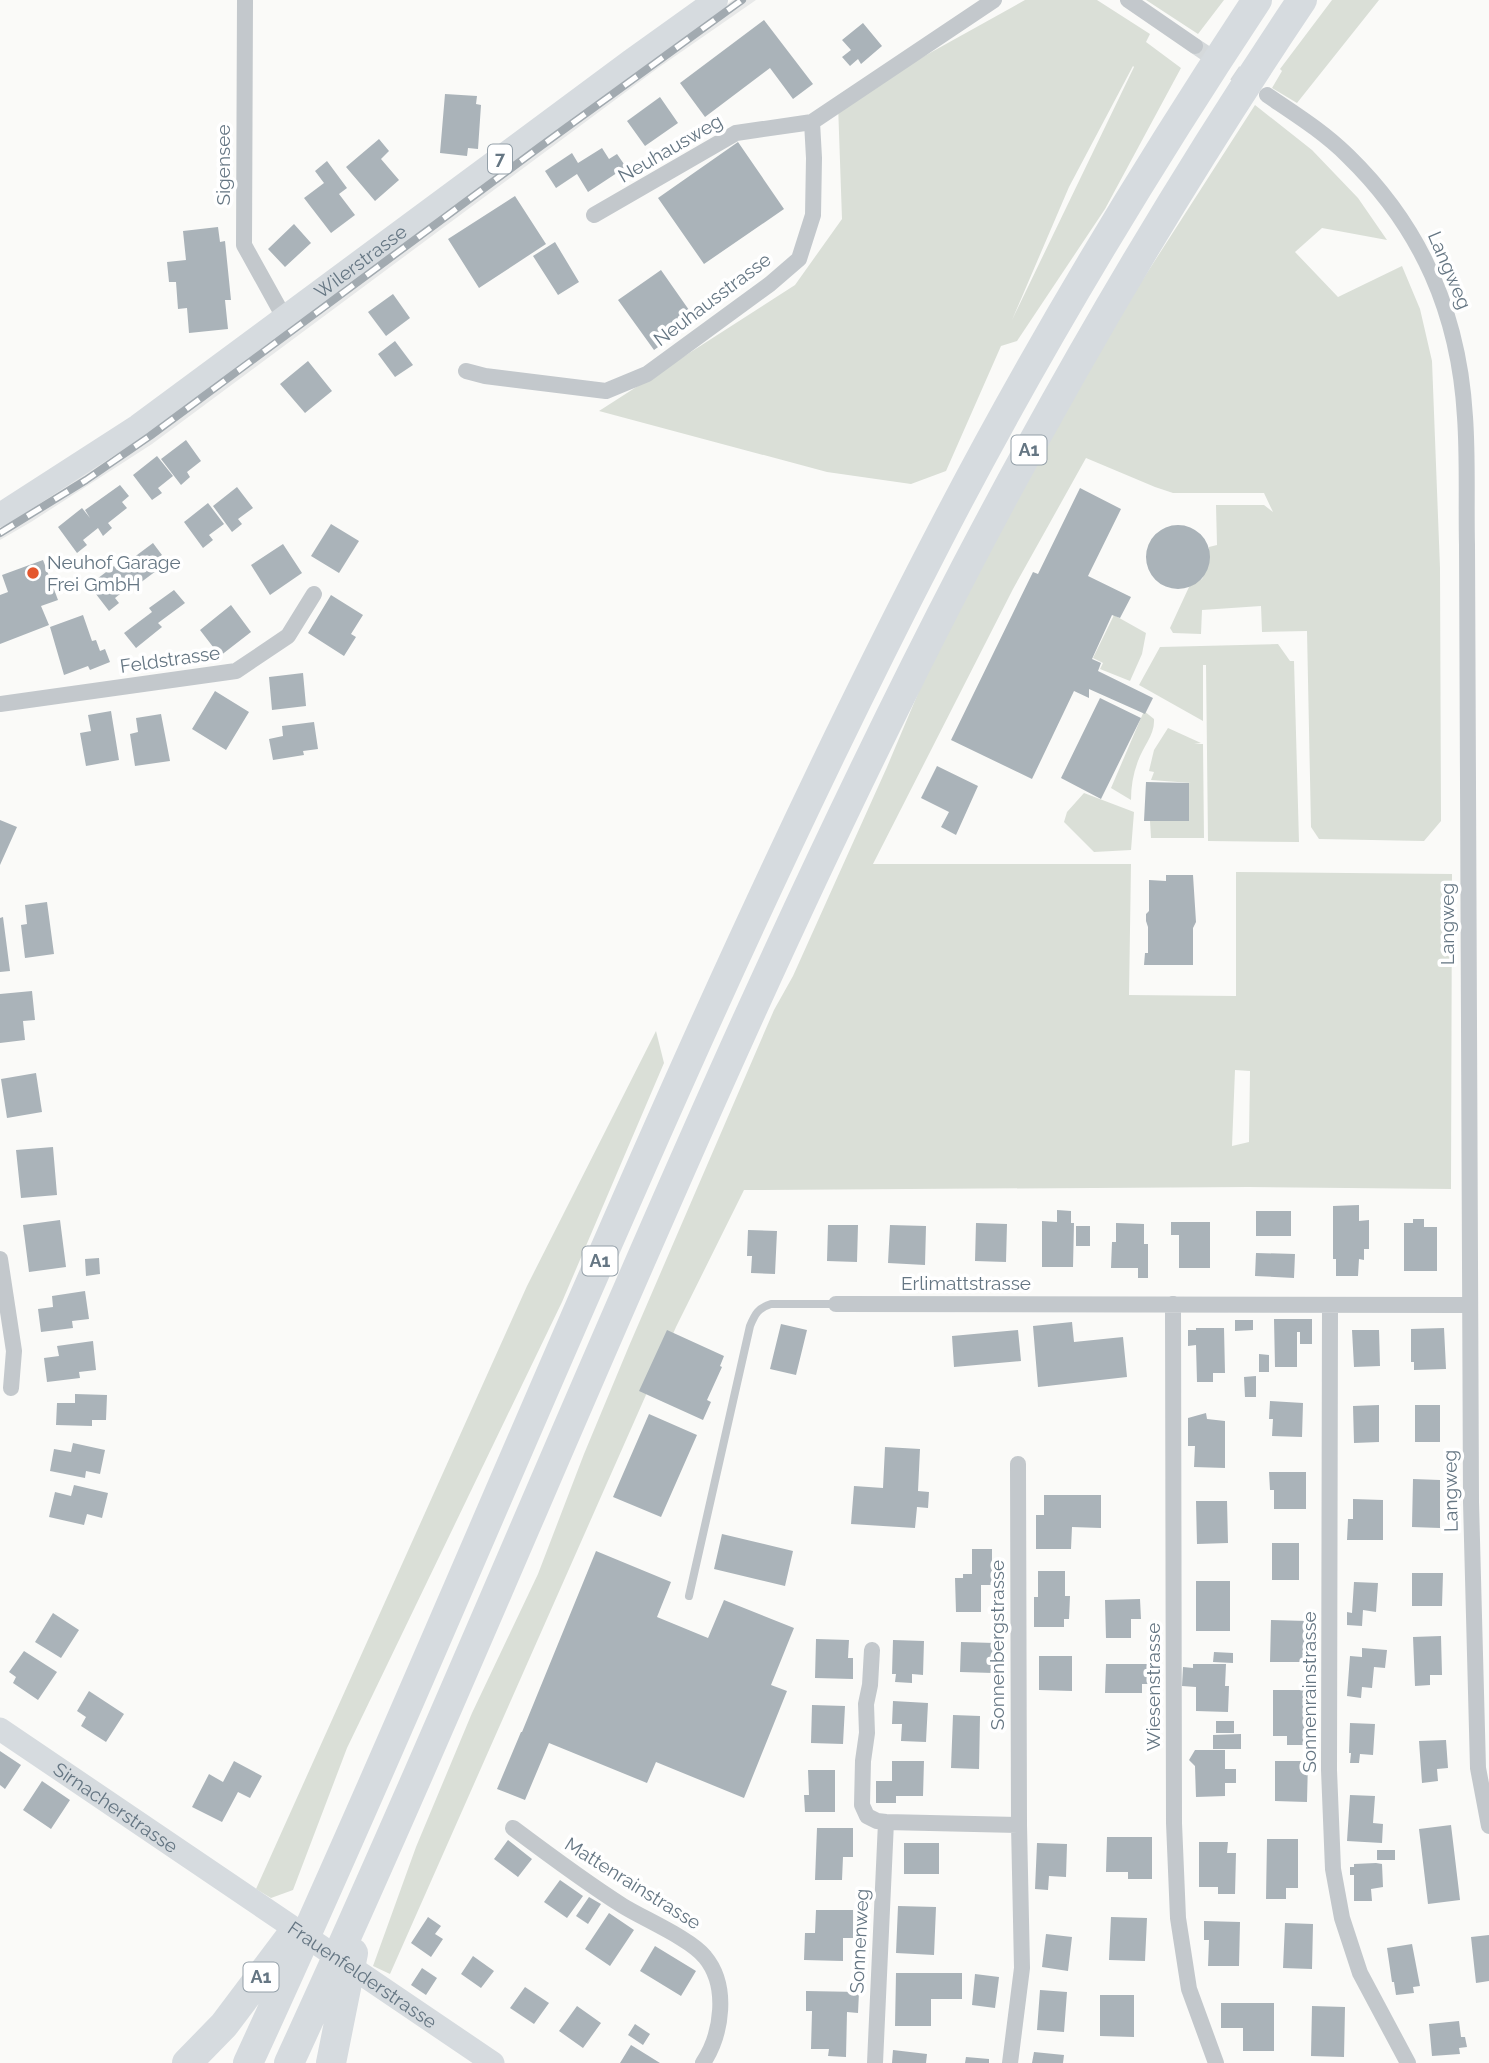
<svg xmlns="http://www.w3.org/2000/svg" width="1489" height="2063" font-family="Raleway,sans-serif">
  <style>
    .built { fill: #e8e9e9 }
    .green { fill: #dadfd7; fill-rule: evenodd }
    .building { fill: #aab3b9 }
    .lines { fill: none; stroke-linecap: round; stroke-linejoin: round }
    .street-tunnel { stroke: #d5d9db; stroke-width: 16; stroke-dasharray: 16 8; stroke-linecap: butt }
    .lane { stroke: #c3c8cc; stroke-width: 8 }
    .street { stroke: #c3c8cc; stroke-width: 16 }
    .secondary { stroke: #d6dbdf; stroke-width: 23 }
    .primary { stroke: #d6dbdf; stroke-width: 24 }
    .highway { stroke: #d6dbdf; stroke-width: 30 }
    .rail-casing { stroke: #a2aab0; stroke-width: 8 }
    .rail { stroke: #fff; stroke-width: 5; stroke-dasharray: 16; stroke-linecap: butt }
    .poi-dot { fill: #e4572e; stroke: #fff; stroke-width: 2.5 }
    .labels { text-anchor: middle; stroke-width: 7; stroke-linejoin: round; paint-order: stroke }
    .shield { fill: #fff; stroke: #939fa8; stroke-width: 2 }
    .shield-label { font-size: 18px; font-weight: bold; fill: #657683 }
    .street-label { font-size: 19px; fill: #657683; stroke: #fff }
    .poi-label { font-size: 19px; fill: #657683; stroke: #fff; text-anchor: start }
  </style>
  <rect width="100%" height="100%" fill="#fafaf8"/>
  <path class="built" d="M733,0h23l-98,68 -506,376 -121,78 -31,18v-14z"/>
  <path class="green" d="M1025,0h72l53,34 -4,8 35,26 -76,141 -88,132 -16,5 -55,125 -35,13 -84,-12 -228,-61 196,-126 47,-66 -4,-115zM1133,66l1,1 -122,253 57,-133z
    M1146,0h78l-26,34z
    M1332,0h47l-82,103 -25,-15 10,-17 -2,-2z
    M1255,105l57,45 46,48 29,42 -65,-12 -27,24 43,45 64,-31 18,43 12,52 8,207 1,253 -17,20 -105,-2 -8,-12 -4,-196 -45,1 -1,-26 -59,4 -1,24 -28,-1 -3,-5 19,-41 13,-8 6,-14 1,-18 8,-2 -1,-40h48l9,7 -9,-19h-91l-18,-6 -69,-29 -73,131 -140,275h258l-2,131 107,1v-124l216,2 -1,315 -203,-2 -504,3 -68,137 -286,647 -17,-8 43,-119 56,-134 66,-139 46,-120 45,-108 145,-336 19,-34 94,-209 43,-102 103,-196 94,-165zM1235,1070l15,1 -1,71 -17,4z
    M1114,615l32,18 -4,21 -12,27 -30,-12 3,-6 -10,-5z
    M1278,644l12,17h4l5,181 -91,-1 -2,-176h-3v56l-64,-36 21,-38z
    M1144,711l10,8c1,16 -11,27 -16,42 -5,13 -7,26 -7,39l-20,-12z
    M1168,728l33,15 -7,1h9l1,94h-53l-1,-17h39v-38h2l-40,-3 3,-8 -5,-1 5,-21z
    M1084,793l50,19 -3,38 -37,2 -30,-30 3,-10z
    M656,1031l8,32 -102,239 -215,446 -54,142 -22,8 -15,-9 271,-603z"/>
  <path class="building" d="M764,20l49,64 -20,15 -23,-31 -65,49 -25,-34z
    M863,23l19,23 -21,18 -3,-5 -8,7 -8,-9 9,-7 -9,-10z
    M445,94l32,2 -1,8 5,1 -3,44 -10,-1 -1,8 -27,-3z
    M660,97l18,26 -33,23 -18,-25z
    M379,139l10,12 -8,8 18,21 -24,21 -29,-34z
    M738,142l46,67 -80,55 -46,-66z
    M602,148l7,11 8,-5 9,13 -38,25 -11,-18 -21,14 -11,-17 27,-18 6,10z
    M327,161l20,27 -8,6 16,21 -24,18 -27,-35 20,-15 -9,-12z
    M515,196l31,48 -67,44 -31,-49z
    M294,224l17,19 -26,24 -17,-18z
    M218,227l2,15 5,-1 6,59h-6l3,29 -39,4 -2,-25 -9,1 -2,-27h-7l-2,-20 19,-2 -3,-29z
    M555,242l24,40 -21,13 -25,-39z
    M661,270l35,50 -42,30 -36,-50z
    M393,294l17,24 -24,18 -18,-24z
    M395,341l18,24 -18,12 -17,-23z
    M308,361l24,30 -27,22 -25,-29z
    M186,440l15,21 -14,11 3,5 -9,8 -20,-26z
    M157,456l16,20 -15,12 4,5 -10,7 -19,-25z
    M120,485l9,11 -7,6 5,6 -19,15 4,5 -9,8 -5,-8 -15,12 4,5 -10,8 -19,-26 24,-19 8,10 -5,-8z
    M237,487l16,21 -15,11 4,5 -10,8 -19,-26z
    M1080,488l41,21 -33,67 43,21 -11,21 -8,-3 -20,44 9,4 -3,8 55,27 -8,16 -56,-25v9l-15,-7 -42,88 -81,-39 82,-168 5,2z
    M208,503l16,21 -15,11 4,5 -10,8 -19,-26z
    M331,524l28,17 -20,32 -28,-17z
    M1146 557a32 32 0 1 1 64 0a32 32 0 1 1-64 0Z
    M153,543l9,12 -8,6 6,7 -28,21 -2,-3 -15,12 4,5 -10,8 -20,-26 25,-19 3,4z
    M283,544l19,29 -32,22 -19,-30z
    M43,560l15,40 -17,6 8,19 -49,19v-49l8,-3 -6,-17z
    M174,590l11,13 -27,20 4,4 -26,21 -12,-15 28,-21 -3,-4z
    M331,595l32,20 -12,19 5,3 -12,19 -36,-23z
    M231,605l20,27 -31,24 -20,-26z
    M83,615l9,26 4,-1 4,11 5,-2 5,13 -20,8 -2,-4 -24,9 -14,-48z
    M303,673l3,33 -34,4 -3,-33z
    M215,691l34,21 -23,38 -34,-21z
    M1100,698l41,20 -40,81 -40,-21z
    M111,711l8,49 -33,6 -6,-33 11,-2 -3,-16z
    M161,714l9,47 -35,5 -5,-32 8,-2 -2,-14z
    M314,722l4,27 -15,2 1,4 -31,5 -4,-21 14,-3 -1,-10z
    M937,766l41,20 -22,49 -15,-8 8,-15 -28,-14z
    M1146,782l43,1v38h-45z
    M0,820l17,7 -17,38z
    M1166,875h27l3,47 -3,6v37h-49l1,-12h3v-26l-2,-6v-7l3,-3v-31l17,1z
    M47,902l7,52 -29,4 -4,-33 6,-1 -2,-19z
    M3,917l7,54 -10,1v-54z
    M32,991l3,29 -12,1 2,19 -25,3v-49z
    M36,1073l6,39 -35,6 -6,-39z
    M53,1147l4,48 -36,3 -5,-48z
    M1359,1205v16l10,-1v29h-5v11l-5,-1 -1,17h-22v-17h-3v-53z
    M1057,1210l14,1v12h3l-1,44h-31v-46l15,1z
    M1256,1211h35v25h-35z
    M1413,1219h11v8h13v44h-33v-48h9z
    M60,1220l6,47 -37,5 -6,-47z
    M1171,1222h39v46h-31v-33h-8z
    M976,1223l31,1 -1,38 -31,-1z
    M1116,1223l28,1v20h4v34h-10v-10h-27l1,-26h4z
    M828,1225h30l-1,37 -30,-1z
    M890,1225l36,1 -1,39 -37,-2z
    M1076,1226h14v20h-14z
    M748,1230l29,1 -2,43 -24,-1 1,-17h-5z
    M1256,1253l39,1 -1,24 -39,-2z
    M99,1258l1,16 -14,2 -1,-17z
    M85,1291l4,28 -17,2 1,7 -32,4 -3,-23 15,-2 -1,-11z
    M1274,1319h38v25h-12v-12h-3v35h-22z
    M1235,1320h18v10l-18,1z
    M1072,1322l2,20 49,-5 4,40 -89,10 -5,-61z
    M781,1324l26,6 -11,45 -26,-6z
    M1196,1328h28l1,45h-12v9h-16l-1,-37 -8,1v-16h8z
    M1444,1328l2,41 -32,1v-8h-3v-33z
    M667,1330l57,26 -4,10 2,1 -15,33 4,2 -8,18 -64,-29z
    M1018,1330l3,31 -67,6 -2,-31z
    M1352,1330h27l1,36 -26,1z
    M93,1341l3,29 -17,2 1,6 -33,4 -3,-24 15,-2 -2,-10z
    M1259,1354l10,1v17h-10z
    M1256,1376v21h-11l-1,-20z
    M75,1394l32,1 -1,25h-14v6l-36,-1 1,-22h18z
    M1270,1401l33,2 -1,34 -30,-1 1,-17h-4z
    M1379,1405v37l-25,1 -1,-37z
    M1415,1405h25v37h-25z
    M1206,1413l1,6 18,2v47l-31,-1 1,-21h-7v-28z
    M649,1414l48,21 -36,82 -48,-20z
    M73,1443l32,7 -5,24 -14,-3 -1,7 -35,-7 4,-22 17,3z
    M885,1447l35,2 -2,42 11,1 -1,16 -11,-1 -2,21 -64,-4 3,-38 29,2z
    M1269,1472h37v37h-32v-19h-4z
    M1413,1479l27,1v48l-28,-1z
    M74,1485l34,8 -6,25 -15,-4 -3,11 -35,-8 6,-25 16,4z
    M1044,1495h57v33l-29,-1 -1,22h-35v-34h8z
    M1353,1499l30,1v40h-36l1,-21h5z
    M1196,1501h31l1,42 -31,1z
    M722,1534l71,17 -8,35 -71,-17z
    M1272,1543h27v37h-27z
    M972,1549h20v36h-11v27h-25l-1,-34h8v-4h9z
    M596,1551l75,31 -14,35 51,21 16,-38 70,28 -23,57 16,6 -43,107 -88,-36 -9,21 -98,-40 -24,57 -28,-11 24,-57h1z
    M1038,1571h27v25h5l-1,23h-5v8h-30v-30h4z
    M1412,1573h31l-1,33h-30z
    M1196,1581h34v50h-34z
    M1354,1582l24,1 -2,29 -13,-2 -1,16 -15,-1v-13l5,1z
    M1140,1599l1,20h-10v19h-25l-1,-38z
    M53,1613l26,17 -18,28 -26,-16z
    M1271,1620l36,1 -1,41h-36z
    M1441,1636l1,39h-12v10l-15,1 -2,-49z
    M816,1639l33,1 -1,18h5v21l-38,-1z
    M893,1640l31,1 -1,34 -11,-1v9l-17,-1 1,-8h-4z
    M961,1642l33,1 -1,30 -33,-1z
    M1362,1648l25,2 -2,18 -11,-1 -2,21 -10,-1 -1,11 -14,-2 3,-40 12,1z
    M24,1651l33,21 -19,28 -25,-17 3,-6 -7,-5z
    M1214,1652l19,1v10l-20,-1z
    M1039,1656h33v35l-33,-1z
    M1106,1664h48v20h-12v9h-37z
    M1193,1664h33l-1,22h4l-1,26 -32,-1v-24l-14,-1 1,-19 10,1z
    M1273,1690h31l2,55h-19v-9h-14z
    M89,1691l35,23 -18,28 -25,-16 5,-9 -9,-6z
    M893,1701l35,2 -2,39 -25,-1 1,-17h-10z
    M812,1705l33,1 -2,38 -32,-1z
    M953,1715l27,1 -1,53 -28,-1z
    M1216,1721h18v12h-18z
    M1350,1723l25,1 -2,31 -13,-1 -1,9h-9l1,-10h-2z
    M1241,1734v15h-28v-14z
    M1446,1740l2,28 -11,1 1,12 -16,2 -3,-42z
    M1195,1750h30v19h11v14h-11v13l-29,1 -1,-31 -6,-6z
    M0,1751l21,14 -16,24 -5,-4z
    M234,1761l28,15 -12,22 -12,-6 -16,30 -30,-15 17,-33 14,8z
    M892,1761h32l-1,35h-27v7h-20v-22h16z
    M1275,1761h33l-1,41 -32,-1z
    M808,1770h27v42h-30l-1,-17h5z
    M42,1781l28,19 -19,29 -28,-19z
    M1350,1795l25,1 -2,27 10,1 -1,19 -35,-2z
    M1451,1825l9,75 -32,4 -9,-75z
    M817,1828h36v29h-10l-1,23h-27z
    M1107,1837h45v42h-24v-7h-22z
    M1267,1839h31v49h-12v11h-20z
    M508,1840l24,19 -14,18 -24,-18z
    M1199,1842h29l-1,11h9l-1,41h-17v-7h-19z
    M904,1843h35v31h-35z
    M1037,1843l30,1 -1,33 -17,-1 -1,14 -13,-1z
    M1377,1850h18v10h-18z
    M1376,1863l6,1 1,23 -12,2 1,12h-18v-26h-4v-8h4v-3z
    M560,1880l23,16 -16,22 -23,-16z
    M589,1897l12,7 -13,20 -12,-8z
    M898,1906l38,1 -2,48 -38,-2z
    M816,1910h37v28h-10v23l-39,-1 1,-27h10z
    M609,1913l25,17 -24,36 -25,-17z
    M428,1917l13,9 -6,8 8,5 -12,18 -20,-14z
    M1111,1917l36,1 -2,43 -36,-1z
    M1204,1921l36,1 -1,44h-31l1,-26h-5z
    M1285,1923l28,1 -1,45 -29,-1z
    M1046,1934l26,3 -4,34 -26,-4z
    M1489,1935v46l-13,2 -5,-46z
    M1412,1944l8,42 -7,1 1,6 -18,2 -2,-13h-2l-5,-34z
    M655,1946l41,25 -15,25 -41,-25z
    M473,1956l21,15 -13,17 -20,-14z
    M422,1968l15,10 -11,17 -15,-10z
    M896,1973h66v26h-31v27h-36z
    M975,1974l24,3 -4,31 -23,-3z
    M525,1987l24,16 -15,21 -24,-16z
    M1040,1990l27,2 -3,40 -27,-2z
    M806,1991l53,1 -1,21 -11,-1 -1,45 -18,-1 1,-7h-18l1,-38h-6z
    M1100,1995h34v42l-34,-1z
    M1221,2003h53v48h-31v-23h-22z
    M577,2006l24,17 -18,25 -24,-17z
    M1312,2006l33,1 -1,50 -33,-1z
    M1459,2021l2,16h4l2,10 -8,1 1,6 -28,2 -3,-32z
    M635,2024l15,10 -7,11 -15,-10z
    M631,2045l29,18h-40z
    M893,2050l34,4 -1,9h-34z
    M1034,2052l30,3 -1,8h-31z
    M966,2057l23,2v4h-24z"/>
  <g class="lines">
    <path class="street-tunnel" d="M1195,46l56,38"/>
    <path class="lane" d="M689,1596l61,-270c5,-12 8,-18 21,-22h65"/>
    <path class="street" d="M245,0l-1,245 41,74
      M1128,0l67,46
      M1267,95c28,19 57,37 81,61 74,72 111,158 117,261 3,42 1,85 2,128l4,957 7,266 11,58
      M594,215l142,-82 76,-11 182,-122
      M466,371l19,5 121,15 41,-17 123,-90 29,-25 14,-44 1,-57 -2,-36
      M0,704l236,-33 52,-35 26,-42
      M0,1259l14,92 -3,37
      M836,1304l634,1
      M1173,1304l1,519 4,95 11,71 27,74
      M1330,1306l-1,464 4,99 9,49 18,55 48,90
      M872,1650l-2,35 -4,19 1,29 -4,28 -1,44 5,11 10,5 9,1 133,3
      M513,1828c36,27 72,54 110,78 21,13 68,33 82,51 24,29 17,77 -2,106
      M875,2063l11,-241
      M1010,2063l12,-95 -3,-143 -1,-361"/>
    <path class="secondary" id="s1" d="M0,1729l493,334"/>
    <path class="primary" id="s2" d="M0,515l138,-89 493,-365 85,-61"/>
    <path class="highway" d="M187,2063l37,-38 70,-93
      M248,2063c232,-504 431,-1023 686,-1516 97,-189 206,-370 323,-547
      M289,2063c229,-497 424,-1010 677,-1496 102,-195 213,-384 336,-567
      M331,2063l22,-110"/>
    <defs>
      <path id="rail" d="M0,533l86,-53 64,-44 391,-290 201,-146"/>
    </defs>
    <use href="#rail" class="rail-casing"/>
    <use href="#rail" class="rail"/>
  </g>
  <circle class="poi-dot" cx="33" cy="573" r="7"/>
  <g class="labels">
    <g class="shield">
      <rect x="488" y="144.5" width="24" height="29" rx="5"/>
      <rect x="1011.5" y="435.5" width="35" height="29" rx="5"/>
      <rect x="582.5" y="1246.5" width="35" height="29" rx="5"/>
      <rect x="243.5" y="1962.5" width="35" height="29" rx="5"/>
    </g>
    <g class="shield-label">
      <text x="500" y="165">7</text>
      <text x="1029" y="456">A1</text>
      <text x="600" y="1267">A1</text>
      <text x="261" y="1983">A1</text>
    </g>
    <g class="street-label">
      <text transform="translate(670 148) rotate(-30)" y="7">Neuhausweg</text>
      <text transform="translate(223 165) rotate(-90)" y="7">Sigensee</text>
      <text dy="7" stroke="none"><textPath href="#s2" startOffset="441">Wilerstrasse</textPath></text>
      <text transform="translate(1450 270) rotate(67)" y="7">Langweg</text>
      <text transform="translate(712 299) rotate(-37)" y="7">Neuhausstrasse</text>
      <text transform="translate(170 659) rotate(-8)" y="7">Feldstrasse</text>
      <text transform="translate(1447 924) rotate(-90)" y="7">Langweg</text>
      <text x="966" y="1290">Erlimattstrasse</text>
      <text transform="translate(1450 1491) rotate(-91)" y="7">Langweg</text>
      <text transform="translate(997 1645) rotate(-90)" y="7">Sonnenbergstrasse</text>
      <text transform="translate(1153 1687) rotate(-90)" y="7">Wiesenstrasse</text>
      <text transform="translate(1309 1692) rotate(-90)" y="7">Sonnenrainstrasse</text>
      <text dy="7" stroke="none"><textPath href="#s1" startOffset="140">Sirnacherstrasse</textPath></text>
      <text transform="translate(633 1883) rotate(32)" y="7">Mattenrainstrasse</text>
      <text transform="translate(859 1941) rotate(-87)" y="7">Sonnenweg</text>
      <text dy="7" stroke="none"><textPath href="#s1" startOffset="438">Frauenfelderstrasse</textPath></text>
    </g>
    <g class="poi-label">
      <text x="47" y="569">Neuhof Garage<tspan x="47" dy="22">Frei GmbH</tspan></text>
    </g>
  </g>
</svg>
